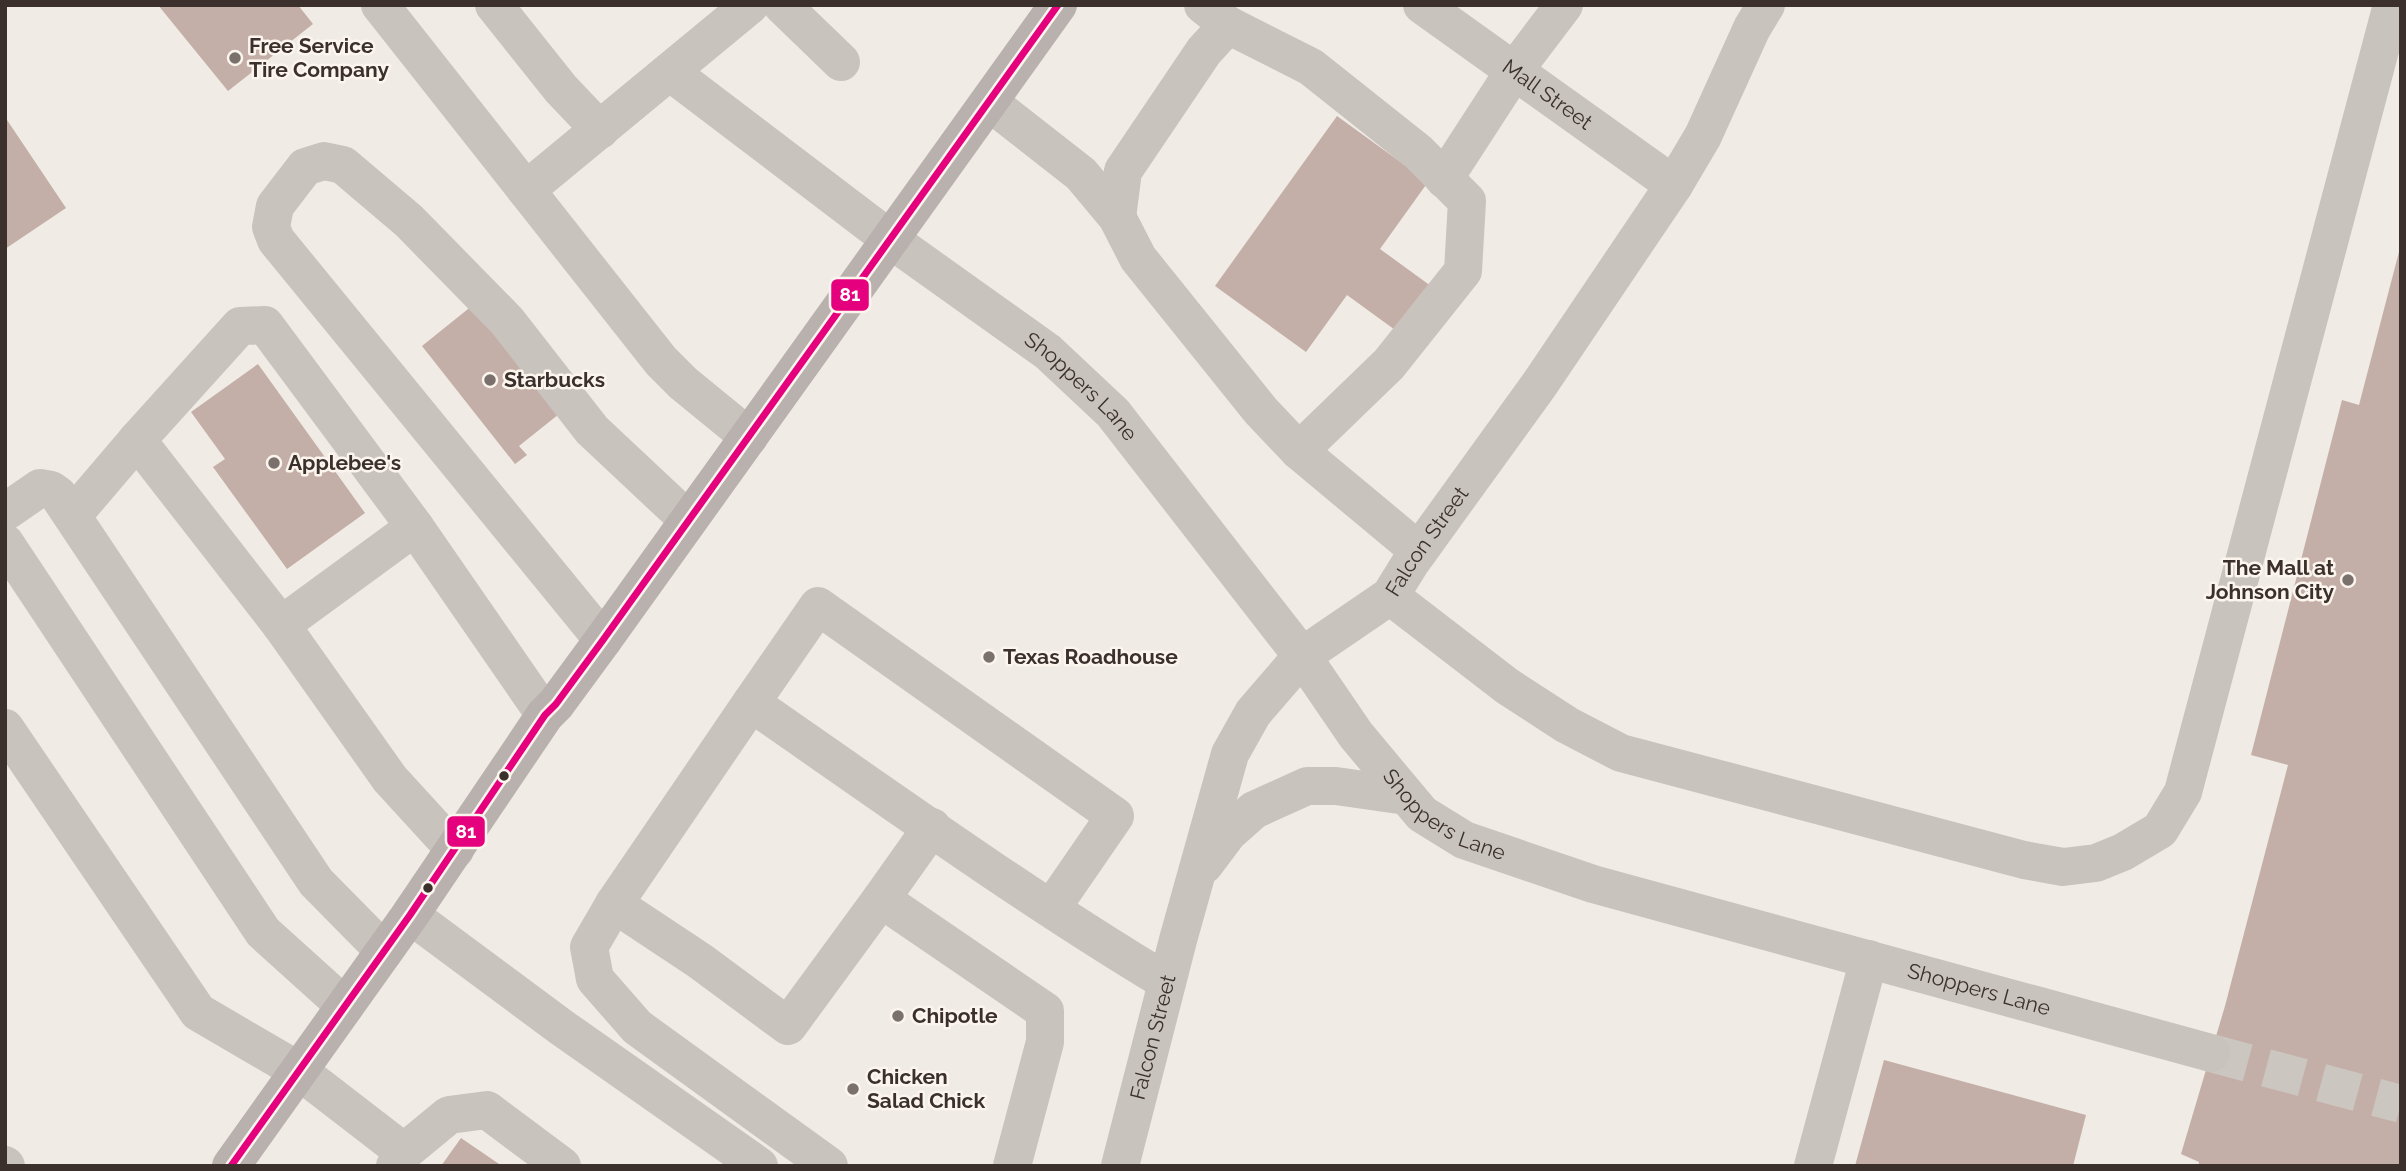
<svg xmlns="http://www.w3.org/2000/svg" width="2406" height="1171" font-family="Raleway,sans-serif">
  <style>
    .building { fill: #c3afa7 }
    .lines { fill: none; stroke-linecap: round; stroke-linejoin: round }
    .minor-tunnel { stroke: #ccc6c0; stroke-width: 38; stroke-dasharray: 38 19; stroke-linecap: butt }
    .minor { stroke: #c9c3be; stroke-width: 38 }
    .major { stroke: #b8b1ad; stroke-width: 38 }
    .bus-1-casing { stroke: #fbf5ee; stroke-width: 12 }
    .bus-1 { stroke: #e5007d; stroke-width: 7 }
    .poi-dot { fill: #7a716c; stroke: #fbf5ee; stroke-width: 2.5 }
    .bus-dot { fill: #3b302b; stroke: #fbf5ee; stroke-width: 2.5 }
    .labels { text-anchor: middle; stroke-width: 5; stroke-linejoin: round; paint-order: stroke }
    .poi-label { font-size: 21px; font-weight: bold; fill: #3b302b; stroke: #fbf5ee; text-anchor: start }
    .street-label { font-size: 21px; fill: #3b302b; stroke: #fbf5ee }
    .line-badge { stroke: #fbf5ee; stroke-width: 2.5 }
    .badge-label { font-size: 19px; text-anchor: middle; font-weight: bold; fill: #fff }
  </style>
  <rect width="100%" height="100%" fill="#f0ebe5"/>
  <path class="building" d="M158,5h140l15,19 -85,67z
    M1337,116l91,66 -48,67 55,40 -33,46 -55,-40 -41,57 -91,-66z
    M5,117l61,91 -61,41z
    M2400,248l1,918h-203l1,-4 -18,-8 44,-148 63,-241 -37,-10 91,-355 17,5z
    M473,305l86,109 -40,32 8,9 -12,9 -93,-118z
    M258,364l107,149 -78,56 -74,-102 12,-8 -34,-47z
    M1884,1060l202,55 -13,51h-218z
    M461,1138l41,28h-61z"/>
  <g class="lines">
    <path class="minor-tunnel" d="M2211,1053l190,51"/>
    <g class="minor">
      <path d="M380,5l281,356 22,22 66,54"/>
      <path d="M494,5l67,84 39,41"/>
      <path d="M782,5l59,57"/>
      <path d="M1203,5l25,20 83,42 107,85 49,49 -4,70 -74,93 -90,87"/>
      <path id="s1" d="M1422,5l252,180"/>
      <path id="s2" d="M670,72l221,168 157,112 65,61 189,243 54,79 66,79 42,26 129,44 618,169"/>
      <path d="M989,102l92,72 36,43 21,41 123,153 38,40 120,100"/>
      <path d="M1444,179l70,-108 50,-66"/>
      <path d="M526,190l224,-185"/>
      <path d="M1117,217l6,-46 81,-120 24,-26"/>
      <path d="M137,440l144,185 109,154 65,71"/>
      <path d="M5,512l35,-24 11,2 7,5 258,387 68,69"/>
      <path d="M73,515l64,-75 103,-114 25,-1 150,202 130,188"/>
      <path d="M5,543l258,389 82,74"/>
      <path d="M1390,596l117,90 60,39 54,28 403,107 39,7 33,-4 27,-11 37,-22 23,-38 209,-787"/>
      <path d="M281,625l134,-98"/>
      <path d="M603,640l-327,-400 -5,-13 4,-21 30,-39 19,-6 19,4 66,56 98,100 85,109 96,90"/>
      <path d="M751,703l-137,201 -25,43 6,32 42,48 192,139"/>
      <path d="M5,728l193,284 101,59 105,81 -9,14"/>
      <path d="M1204,865l24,-32 26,-23 53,-24h29l70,10"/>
      <path d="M881,899l51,-72"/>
      <path d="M614,904l86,57 88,65 93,-127 164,112v31l-33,124"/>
      <path d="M1051,909l64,-93 -297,-210 -67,97c137,95 273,193 416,279"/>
      <path d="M410,915l151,112 198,139"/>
      <path d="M404,1152l45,-37 38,-5 75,56"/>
      <path d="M5,1165l1,1"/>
      <path id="s3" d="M1120,1166l58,-226 52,-186 23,-41 49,-57 88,-60 21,-34 128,-177 135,-200 29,-49 49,-108 14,-23"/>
      <path d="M1813,1166l56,-207"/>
    </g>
    <path class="major" d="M231,1166l179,-251 135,-200 11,-11 47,-64 455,-635"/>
    <defs>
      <path id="bus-1" d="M231,1166l179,-251 135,-200 11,-11 47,-64 455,-635"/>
    </defs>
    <use href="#bus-1" class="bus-1-casing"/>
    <use href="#bus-1" class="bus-1"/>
  </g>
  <g class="poi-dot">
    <circle cx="235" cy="58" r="7"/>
    <circle cx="490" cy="380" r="7"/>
    <circle cx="274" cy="463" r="7"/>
    <circle cx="2348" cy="580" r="7"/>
    <circle cx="989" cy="657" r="7"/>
    <circle cx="898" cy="1016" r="7"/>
    <circle cx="853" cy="1089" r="7"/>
  </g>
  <g class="bus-dot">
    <circle cx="504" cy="776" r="6"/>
    <circle cx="428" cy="888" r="6"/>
  </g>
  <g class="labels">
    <g class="poi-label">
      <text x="249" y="53">Free Service<tspan x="249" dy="24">Tire Company</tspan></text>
      <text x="504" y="387">Starbucks</text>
      <text x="288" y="470">Applebee's</text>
      <text x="2334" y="575" text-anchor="end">The Mall at<tspan x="2334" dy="24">Johnson City</tspan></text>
      <text x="1003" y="664">Texas Roadhouse</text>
      <text x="912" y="1023">Chipotle</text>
      <text x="867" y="1084">Chicken<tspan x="867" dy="24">Salad Chick</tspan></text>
    </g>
    <g class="street-label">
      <text dy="7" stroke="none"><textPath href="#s1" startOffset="154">Mall Street</textPath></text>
      <text dy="7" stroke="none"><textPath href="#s2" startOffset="518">Shoppers Lane</textPath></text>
      <text dy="7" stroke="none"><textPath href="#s3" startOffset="721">Falcon Street</textPath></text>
      <text dy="7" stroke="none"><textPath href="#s2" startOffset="1085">Shoppers Lane</textPath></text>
      <text dy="7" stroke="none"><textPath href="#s2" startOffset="1652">Shoppers Lane</textPath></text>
      <text dy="7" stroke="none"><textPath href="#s3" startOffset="133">Falcon Street</textPath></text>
    </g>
  </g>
  <g class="line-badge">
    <rect x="830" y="278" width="40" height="34" rx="7" fill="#e5007d"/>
    <rect x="446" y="815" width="40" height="33" rx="7" fill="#e5007d"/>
  </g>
  <g class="badge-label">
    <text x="850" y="301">81</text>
    <text x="466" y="838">81</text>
  </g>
  <rect width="2406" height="1171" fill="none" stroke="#3b302b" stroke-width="14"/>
</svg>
